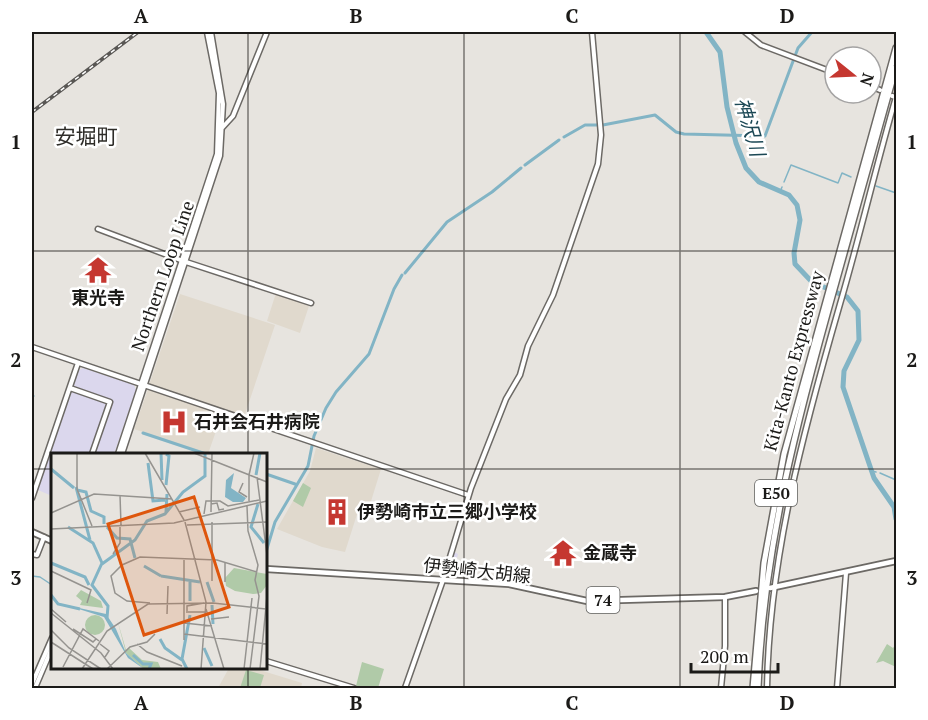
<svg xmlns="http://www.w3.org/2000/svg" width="928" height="720" font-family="'PT Serif','Noto Sans JP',serif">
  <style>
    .commercial { fill: #dbd7ed }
    .built { fill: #e0d9cd }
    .green { fill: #b0caa8 }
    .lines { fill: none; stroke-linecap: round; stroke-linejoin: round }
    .stream { stroke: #82b4c5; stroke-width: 1.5 }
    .canal { stroke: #82b4c5; stroke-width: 3 }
    .river { stroke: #82b4c5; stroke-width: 5 }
    .secondary-casing { stroke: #6c6965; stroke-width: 7 }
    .primary-casing { stroke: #6c6965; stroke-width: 8 }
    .highway-casing { stroke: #6c6965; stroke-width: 8 }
    .secondary { stroke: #fff; stroke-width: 4 }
    .primary { stroke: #fff; stroke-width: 4.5 }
    .highway { stroke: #fff; stroke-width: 5 }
    .rail-casing { stroke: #595754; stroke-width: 4 }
    .rail { stroke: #fff; stroke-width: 1.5; stroke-dasharray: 4.5; stroke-linecap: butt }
    .grid { fill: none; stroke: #1b1a18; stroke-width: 1.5; stroke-opacity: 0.55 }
    .labels { text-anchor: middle; stroke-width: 5; stroke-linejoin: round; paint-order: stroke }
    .shield { fill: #fff; stroke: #5f5f5d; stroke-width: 1.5 }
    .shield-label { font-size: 16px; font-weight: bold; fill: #1b1a18 }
    .street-label { font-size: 18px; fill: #1b1a18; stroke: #fff }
    .poi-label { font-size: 18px; font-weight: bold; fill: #1b1a18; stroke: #fff; text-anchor: start }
    .water-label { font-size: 20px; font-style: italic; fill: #1c4855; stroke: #fff }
    .quarter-label { font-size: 21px; fill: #2e2c28; stroke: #fff }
    .inset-river { fill: none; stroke: #82b4c5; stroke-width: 3 }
    .inset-road { fill: none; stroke: #95938f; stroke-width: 1.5 }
    .view { fill: #de560d; fill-opacity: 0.15; stroke: #de560d; stroke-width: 3 }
    .inset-edge { fill: none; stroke: #1b1a18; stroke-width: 3 }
    .neatline { fill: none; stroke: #1b1a18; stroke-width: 2 }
    .grid-label { font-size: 20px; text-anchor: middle; font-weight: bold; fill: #1b1a18 }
  </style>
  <rect width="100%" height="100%" fill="#e7e4df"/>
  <path class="commercial" d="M83,368l51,17 2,5 -22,64h-62v42l-14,-6 41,-120z
    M454,552l4,2 -3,11 6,2 -2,11 -11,-1z"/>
  <path class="built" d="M276,293l33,13 -9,27 -33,-12z
    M180,294l95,31 -31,92 -95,-32z
    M148,389l74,25 -14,40 -74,-25z
    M316,448l65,21 -13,42 -9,-3 -14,44 -23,-5 -45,-18 33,-58z
    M229,668h24l49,15 -1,5h-83z"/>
  <path class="green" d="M303,483l8,5 -8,19 -10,-6z
    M887,644l6,4 3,-4v23l-13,-6 -7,2z
    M362,662l22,7 -6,19 -22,-2z
    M246,670l18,5 -4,13h-20z"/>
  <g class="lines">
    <path class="stream" d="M784,182l7,-17 47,18 4,-10 9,4
      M876,186l20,7
      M780,192l2,-5
      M32,396h2
      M872,471l4,1
      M880,473l16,7
      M32,576l8,1 12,8"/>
    <path class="canal" d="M603,125l52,-10 21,17 8,2 81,2 33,-88 14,-16
      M564,137l21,-12h12
      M525,165l34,-25
      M405,273l42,-51 45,-30 29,-24
      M143,433l63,21
      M266,474l29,10
      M266,552l9,-30 33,-56 6,-30 12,-28 10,-16 33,-38 25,-65 8,-14"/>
    <path class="river" d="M706,32l14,20 7,55 9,36 10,25 13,14 30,13 8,10 3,15 -6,33 1,11 17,18 35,15 11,14 1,29 -15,31 -1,16 31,91 20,29 2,12"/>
    <defs>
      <path id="secondary" d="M745,32l16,13 74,28
        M871,86l9,4
        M222,128l11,-12 34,-84
        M98,229l85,32 128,42
        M32,347l436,148
        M70,388l40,14 -18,52
        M118,454l99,-300 2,-61 -12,-61
        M122,454l98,-298 3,-52 -12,-72
        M32,498l46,-135
        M32,554l5,1 7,-18
        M266,661l88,27
        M32,684l20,-46
        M35,688l17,-40
        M405,688l38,-108 28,-92 35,-89 14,-24 8,-29 25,-51 45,-131 3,-29 -9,-103
        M721,688l4,-42v-49
        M767,688c2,-131 37,-259 73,-384 20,-68 36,-138 56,-207l-4,-1
        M837,688l9,-115"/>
      <path id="primary" d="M32,532l20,9
        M266,569l243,15 78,17 138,-4 31,-6
        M770,588l126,-27"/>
      <path id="highway" d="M753,688l11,-125 20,-109 112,-406
        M758,688c5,-139 40,-272 78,-406 20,-72 40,-143 60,-215"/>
    </defs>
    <use href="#secondary" class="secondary-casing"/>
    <use href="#primary" class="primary-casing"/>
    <use href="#highway" class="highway-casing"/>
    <use href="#secondary" class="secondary"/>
    <use href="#primary" class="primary"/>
    <use href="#highway" class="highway"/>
    <defs>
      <path id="rail" d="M32,112l106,-80"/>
    </defs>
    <use href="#rail" class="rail-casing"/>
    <use href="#rail" class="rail"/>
  </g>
  <path class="grid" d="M248,32v422M464,32v656M680,32v656M32,251h864M32,469h20M266,469h630M248,668v20"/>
  <defs>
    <symbol id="temple-bare" viewBox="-9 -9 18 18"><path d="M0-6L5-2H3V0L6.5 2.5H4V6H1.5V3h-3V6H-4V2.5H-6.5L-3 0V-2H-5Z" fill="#c53730" stroke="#fff" stroke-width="2.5" paint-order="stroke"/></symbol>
    <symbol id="hospital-bare" viewBox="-9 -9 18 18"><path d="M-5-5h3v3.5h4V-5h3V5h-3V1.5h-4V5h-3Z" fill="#c53730" stroke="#fff" stroke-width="2.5" paint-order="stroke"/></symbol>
    <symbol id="building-bare" viewBox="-9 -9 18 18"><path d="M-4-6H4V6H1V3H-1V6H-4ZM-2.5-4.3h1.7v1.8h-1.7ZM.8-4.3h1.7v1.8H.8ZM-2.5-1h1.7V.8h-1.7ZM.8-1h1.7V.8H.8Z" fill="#c53730" stroke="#fff" stroke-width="2.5" paint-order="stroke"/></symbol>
  </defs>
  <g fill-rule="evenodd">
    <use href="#temple-bare" x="79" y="251" width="38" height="38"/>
    <use href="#hospital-bare" x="155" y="403" width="38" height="38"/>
    <use href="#building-bare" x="318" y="493" width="38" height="38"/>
    <use href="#temple-bare" x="544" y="534" width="38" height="38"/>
  </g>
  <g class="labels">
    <g class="shield">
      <rect x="755" y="480" width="42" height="26" rx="4.5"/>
      <rect x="586.5" y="587" width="33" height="26" rx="4.5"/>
    </g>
    <g class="shield-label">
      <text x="776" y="499">E50</text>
      <text x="603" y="606">74</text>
    </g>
    <g class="street-label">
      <text transform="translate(163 276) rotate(-71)" y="6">Northern Loop Line</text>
      <text transform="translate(794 361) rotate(-75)" y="6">Kita-Kanto Expressway</text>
      <text transform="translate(477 571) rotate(6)" y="6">伊勢崎大胡線</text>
    </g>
    <g class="poi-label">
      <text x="98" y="304" text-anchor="middle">東光寺</text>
      <text x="194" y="428">石井会石井病院</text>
      <text x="357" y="518">伊勢崎市立三郷小学校</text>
      <text x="583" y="559">金蔵寺</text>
    </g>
    <g class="water-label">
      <text transform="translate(750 127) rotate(74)" y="7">神沢川</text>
    </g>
    <g class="quarter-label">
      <text x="86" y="144">安堀町</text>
    </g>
  </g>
  <g transform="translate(51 453)">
    <rect width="216" height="216" fill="#e7e4df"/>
    <path d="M183,115l33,6v11l-6,8 -8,1 -18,-3 -9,-5 -1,-8zM30,137l20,11 2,7 -23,-3 2,-4 -6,-5zM34 172a10 10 0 1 1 20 0a10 10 0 1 1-20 0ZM66,166l9,31 3,-2 13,12 16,2 3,7h-17l-18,-16z" fill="#b0caa8"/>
    <path d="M183,20l-3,15 15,10 -3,4h-10l-8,-5 1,-17zM15,152l40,9 10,15 10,24 18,16 -16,-11 -24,-41z" fill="#82b4c5"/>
    <path class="inset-river" d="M110,0l1,27M97,10l5,38 12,-1M0,16l23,19M205,22l4,-22M115,32l3,-29 -3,-2M25,34l14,53M26,37l9,2 5,19 13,6v7M207,51l-7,23 13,16M115,59l1,-18M17,74l25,16 9,20 -10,22 16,21 -1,12M56,74l10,11 13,1 5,19M0,110l34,14 4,8M51,111l33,-24 12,-19 18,-7 18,-22 22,-16v-23M93,113l17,10M110,123l39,6M156,129l7,20M0,142l7,9 22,5M139,148v-20M161,152l1,19M109,186l5,9 17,12M153,195l8,18M82,202l10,9h8l-2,5M136,216l-5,-10 8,-44"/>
    <path class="inset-road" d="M26,0v36l15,37M94,0l39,67M143,0l73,29M198,22v26M198,22l5,-22M206,24l10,78M192,30l-4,9 8,5M69,42l1,30M160,51l6,-1 2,7 5,-1M196,53l1,25 10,34 -3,15 4,16 -9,73M128,59l21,-5M160,59l1,-59M0,60l43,-19 78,5M153,61l2,-13h14l8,5 31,-6M134,69l21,80 -5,67M136,72l80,-3M0,76l123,-6 93,-22M62,101l7,-11v-16M174,110v19M0,118l40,19 -4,13M161,128v-59M99,150l-23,-2 -12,-8 -4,-17 11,-11 18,-8 77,3 40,12M0,156l15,13M155,156l18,60M136,158v-5l17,-3M135,159h20M0,160l50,40 12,16M116,161l1,-28M160,166l18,-2M133,170l28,3M22,176l20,13 3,-3M0,177l18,18 32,21M133,181l83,10M133,187v-80M0,189l42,27M49,191l9,7 -4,6M86,191l10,8 35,14M12,214l20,-38 16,12M31,216l25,-38 41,-27 65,-1 53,6M56,216l23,-22 17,-5 8,-8M193,216l8,-71M209,216l7,-73"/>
    <path class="view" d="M143,44l35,110 -85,28 -36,-111z"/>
    <rect width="216" height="216" class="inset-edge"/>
  </g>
  <rect width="928" height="720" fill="none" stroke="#ffffff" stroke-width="66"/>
  <g transform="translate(853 75) rotate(108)"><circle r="28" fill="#ffffff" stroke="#a4a3a3" stroke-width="1.5"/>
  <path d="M0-4.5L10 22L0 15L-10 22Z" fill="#c53730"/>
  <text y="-9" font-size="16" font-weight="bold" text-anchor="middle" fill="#1b1a18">N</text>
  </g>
  <path d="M691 663v9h87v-9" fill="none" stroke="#1b1a18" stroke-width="3"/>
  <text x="700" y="663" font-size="18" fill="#1b1a18" stroke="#ffffff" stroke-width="4.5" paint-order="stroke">200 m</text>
  <rect x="33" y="33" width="862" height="654" class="neatline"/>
  <g class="grid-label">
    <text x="141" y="23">A</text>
    <text x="356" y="23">B</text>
    <text x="572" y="23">C</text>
    <text x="787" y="23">D</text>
    <text x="16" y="149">1</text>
    <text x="912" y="149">1</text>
    <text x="16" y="367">2</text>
    <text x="912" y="367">2</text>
    <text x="16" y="585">3</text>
    <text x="912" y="585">3</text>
    <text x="141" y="710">A</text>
    <text x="356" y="710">B</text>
    <text x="572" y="710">C</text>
    <text x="787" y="710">D</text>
  </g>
</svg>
